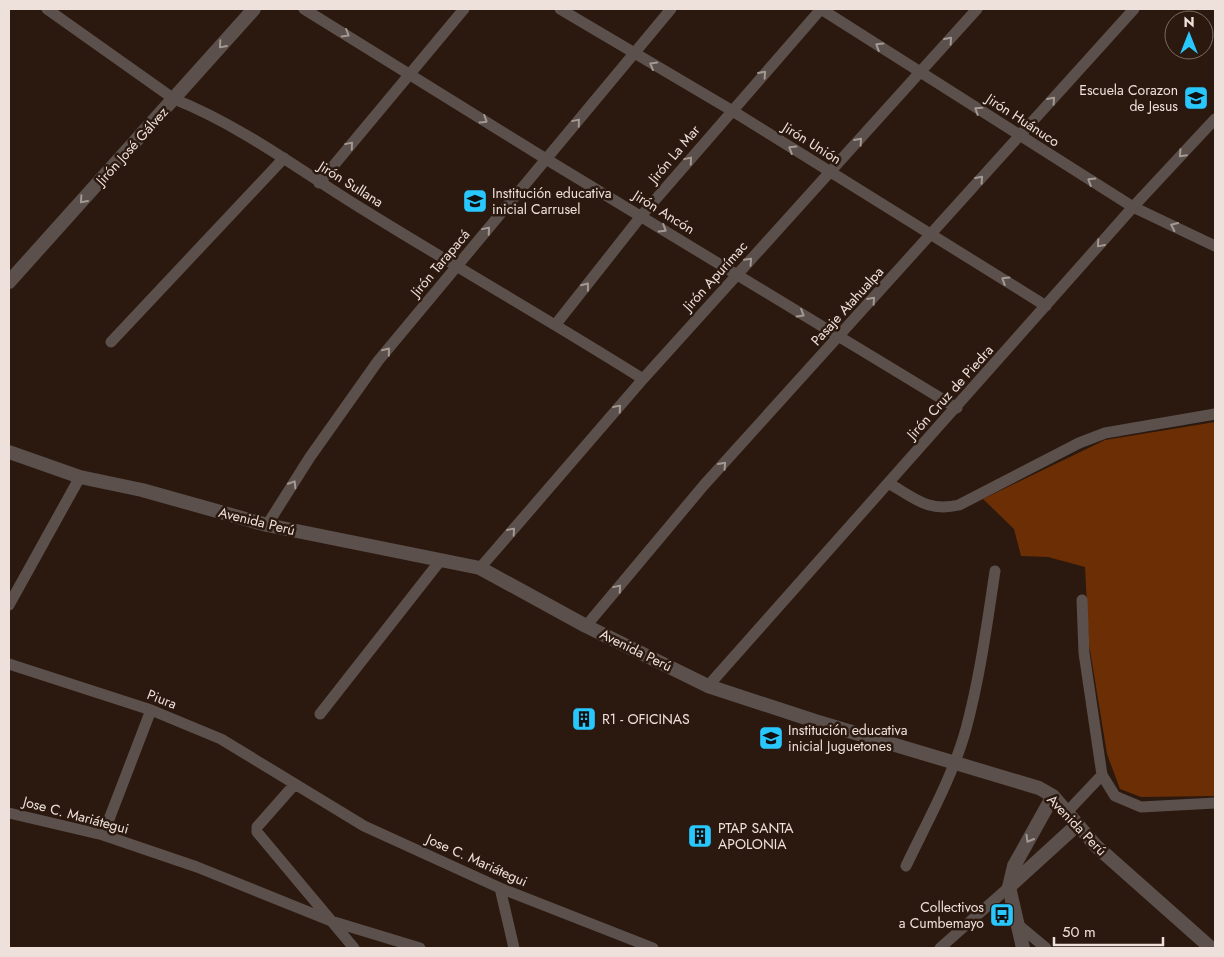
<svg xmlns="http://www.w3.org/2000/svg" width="1224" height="957" font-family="Jost,sans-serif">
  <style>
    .green { fill: #6c2e05 }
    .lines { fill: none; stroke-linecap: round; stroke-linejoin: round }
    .minor { stroke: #5b504c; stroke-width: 11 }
    .tertiary { stroke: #5b504c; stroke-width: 14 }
    .oneway { stroke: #a49893 }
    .labels { text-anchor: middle; stroke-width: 5; stroke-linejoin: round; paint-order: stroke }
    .poi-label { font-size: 14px; fill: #eee0da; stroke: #2b190f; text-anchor: start }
    .street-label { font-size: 14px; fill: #eee0da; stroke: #2b190f }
  </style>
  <rect width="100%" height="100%" fill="#2b190f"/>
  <path class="green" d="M1215,422v374l-74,1 -21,-8 -13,-35 -18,-110 -4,-77 -37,-10 -27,-1 -7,-27 -31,-30 122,-59z"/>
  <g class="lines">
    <path class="minor" d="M47,9l127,90c68,27 128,73 190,111 92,57 187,111 279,169
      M304,9l242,150 411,249
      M560,9l171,101 315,196
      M821,9l312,198 82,39
      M319,183l145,-174
      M556,324l86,-109 179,-206
      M111,342l173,-184
      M890,484c26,15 38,28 69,21l120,-62 26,-10 110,-19
      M267,525l43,-68 68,-96 293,-352
      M480,568l163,-189 334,-370
      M1082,600l2,53 18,122 13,21 26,11 74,-4
      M9,605l71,-128
      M586,626l118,-141 430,-476
      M9,664l142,46 70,29 143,87 136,62 153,60
      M708,686l425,-479 82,-88
      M320,714l120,-153
      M294,785l-37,42v5l97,116
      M1067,812l35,-37
      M9,813l94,22 94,32 134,54 89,27
      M103,835l48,-125
      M906,866c21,-44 47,-90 60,-137 14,-52 21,-105 29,-158
      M500,888l14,60
      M1016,923l30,25
      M940,948l69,-61"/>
    <path class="tertiary" d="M9,282l245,-273
      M9,452l71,25 62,13 125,35 213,43 106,58 122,60 107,35 224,67 14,8 43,50 115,102
      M1009,887l69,-63
      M1023,948l-14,-61 5,-21 39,-70"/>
  </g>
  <defs><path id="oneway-chevron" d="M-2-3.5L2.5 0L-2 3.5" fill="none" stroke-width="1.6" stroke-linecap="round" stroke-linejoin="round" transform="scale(1.25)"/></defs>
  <g class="oneway">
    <use href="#oneway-chevron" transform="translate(346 34) rotate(31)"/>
    <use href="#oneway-chevron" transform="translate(949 40) rotate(-48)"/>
    <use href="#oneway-chevron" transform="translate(222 45) rotate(131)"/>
    <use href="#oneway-chevron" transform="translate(879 46) rotate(-148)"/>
    <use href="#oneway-chevron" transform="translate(653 65) rotate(-150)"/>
    <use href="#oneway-chevron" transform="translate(763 74) rotate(-48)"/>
    <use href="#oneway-chevron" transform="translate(1052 100) rotate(-48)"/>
    <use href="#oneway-chevron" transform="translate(978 110) rotate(-147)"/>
    <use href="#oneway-chevron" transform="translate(484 120) rotate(32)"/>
    <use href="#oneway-chevron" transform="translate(577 122) rotate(-50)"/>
    <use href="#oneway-chevron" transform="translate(859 141) rotate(-48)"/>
    <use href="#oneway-chevron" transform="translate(350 145) rotate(-50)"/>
    <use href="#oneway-chevron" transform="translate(792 149) rotate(-148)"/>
    <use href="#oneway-chevron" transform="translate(1182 154) rotate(133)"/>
    <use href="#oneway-chevron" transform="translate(689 160) rotate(-50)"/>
    <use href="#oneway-chevron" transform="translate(980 179) rotate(-48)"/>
    <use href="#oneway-chevron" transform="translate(1091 181) rotate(-148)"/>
    <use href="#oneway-chevron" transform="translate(83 200) rotate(132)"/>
    <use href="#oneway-chevron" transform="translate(1174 226) rotate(-155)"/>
    <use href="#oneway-chevron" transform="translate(663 229) rotate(32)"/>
    <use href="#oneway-chevron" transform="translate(487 230) rotate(-50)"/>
    <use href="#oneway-chevron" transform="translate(1100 244) rotate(131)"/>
    <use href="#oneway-chevron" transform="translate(749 261) rotate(-47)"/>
    <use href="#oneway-chevron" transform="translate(1005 280) rotate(-148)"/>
    <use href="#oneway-chevron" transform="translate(586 286) rotate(-52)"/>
    <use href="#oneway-chevron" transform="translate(872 300) rotate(-48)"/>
    <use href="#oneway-chevron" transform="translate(801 314) rotate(31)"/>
    <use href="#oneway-chevron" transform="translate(387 351) rotate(-51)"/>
    <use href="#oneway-chevron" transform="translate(618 408) rotate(-49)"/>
    <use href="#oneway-chevron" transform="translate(723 465) rotate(-48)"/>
    <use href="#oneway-chevron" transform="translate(293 484) rotate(-58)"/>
    <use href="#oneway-chevron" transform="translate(512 531) rotate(-49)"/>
    <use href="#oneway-chevron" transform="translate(618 588) rotate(-50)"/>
    <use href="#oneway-chevron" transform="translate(1029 839) rotate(120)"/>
  </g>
  <defs>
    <symbol id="school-square" viewBox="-11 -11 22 22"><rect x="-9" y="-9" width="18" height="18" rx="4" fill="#28c8ff" stroke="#2b190f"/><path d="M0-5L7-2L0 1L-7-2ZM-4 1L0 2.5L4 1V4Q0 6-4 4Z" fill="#111"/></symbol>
    <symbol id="building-square" viewBox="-11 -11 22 22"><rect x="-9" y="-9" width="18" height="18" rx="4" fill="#28c8ff" stroke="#2b190f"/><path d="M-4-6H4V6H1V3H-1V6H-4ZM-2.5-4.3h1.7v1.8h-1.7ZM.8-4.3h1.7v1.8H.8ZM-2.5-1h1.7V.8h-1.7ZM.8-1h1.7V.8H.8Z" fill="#111"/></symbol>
    <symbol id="bus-square" viewBox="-11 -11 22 22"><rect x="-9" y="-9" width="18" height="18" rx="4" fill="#28c8ff" stroke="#2b190f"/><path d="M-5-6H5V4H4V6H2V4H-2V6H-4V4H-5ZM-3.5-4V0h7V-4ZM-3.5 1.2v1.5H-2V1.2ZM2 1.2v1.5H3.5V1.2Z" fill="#111"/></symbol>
  </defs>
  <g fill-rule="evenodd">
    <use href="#school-square" x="1182" y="84" width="28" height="28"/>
    <use href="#school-square" x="461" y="187" width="28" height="28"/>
    <use href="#building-square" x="570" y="705" width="28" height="28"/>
    <use href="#school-square" x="757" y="724" width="28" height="28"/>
    <use href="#building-square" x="686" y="822" width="28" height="28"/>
    <use href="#bus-square" x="988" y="901" width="28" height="28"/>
  </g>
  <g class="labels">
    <g class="poi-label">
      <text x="1178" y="95" text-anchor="end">Escuela Corazon<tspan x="1178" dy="16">de Jesus</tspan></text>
      <text x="492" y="198">Institución educativa<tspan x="492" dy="16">inicial Carrusel</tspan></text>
      <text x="602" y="724">R1 - OFICINAS</text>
      <text x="788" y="735">Institución educativa<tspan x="788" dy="16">inicial Juguetones</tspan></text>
      <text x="718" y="833">PTAP SANTA<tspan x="718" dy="16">APOLONIA</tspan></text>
      <text x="984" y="912" text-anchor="end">Collectivos<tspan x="984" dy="16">a Cumbemayo</tspan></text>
    </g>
    <g class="street-label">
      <text transform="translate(1023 120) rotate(33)" y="5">Jirón Huánuco</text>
      <text transform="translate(812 143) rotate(32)" y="5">Jirón Unión</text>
      <text transform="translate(132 146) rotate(-48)" y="5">Jirón José Gálvez</text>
      <text transform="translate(674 154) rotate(-50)" y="5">Jirón La Mar</text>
      <text transform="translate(351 184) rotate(32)" y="5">Jirón Sullana</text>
      <text transform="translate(664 212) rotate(32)" y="5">Jirón Ancón</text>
      <text transform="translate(440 263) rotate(-50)" y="5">Jirón Tarapacá</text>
      <text transform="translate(715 276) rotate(-48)" y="5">Jirón Apurímac</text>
      <text transform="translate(847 306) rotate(-48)" y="5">Pasaje Atahualpa</text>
      <text transform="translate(950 392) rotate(-48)" y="5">Jirón Cruz de Piedra</text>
      <text transform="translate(257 521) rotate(14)" y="5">Avenida Perú</text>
      <text transform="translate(636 650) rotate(26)" y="5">Avenida Perú</text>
      <text transform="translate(162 699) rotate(21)" y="5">Piura</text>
      <text transform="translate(76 815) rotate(15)" y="5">Jose C. Mariátegui</text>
      <text transform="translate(1077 825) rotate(46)" y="5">Avenida Perú</text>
      <text transform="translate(477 860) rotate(24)" y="5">Jose C. Mariátegui</text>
    </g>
  </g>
  <rect width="1224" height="957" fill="none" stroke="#eee0da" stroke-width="20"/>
  <g transform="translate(1189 35)"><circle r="24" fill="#2b190f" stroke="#796960"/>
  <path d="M0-4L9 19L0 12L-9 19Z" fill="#28c8ff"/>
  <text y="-8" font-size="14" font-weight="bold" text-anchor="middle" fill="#eee0da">N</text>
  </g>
  <path d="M1054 937v8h109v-8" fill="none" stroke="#eee0da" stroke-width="2.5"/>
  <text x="1062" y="937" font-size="15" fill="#eee0da" stroke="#2b190f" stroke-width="4" paint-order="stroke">50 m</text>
</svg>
